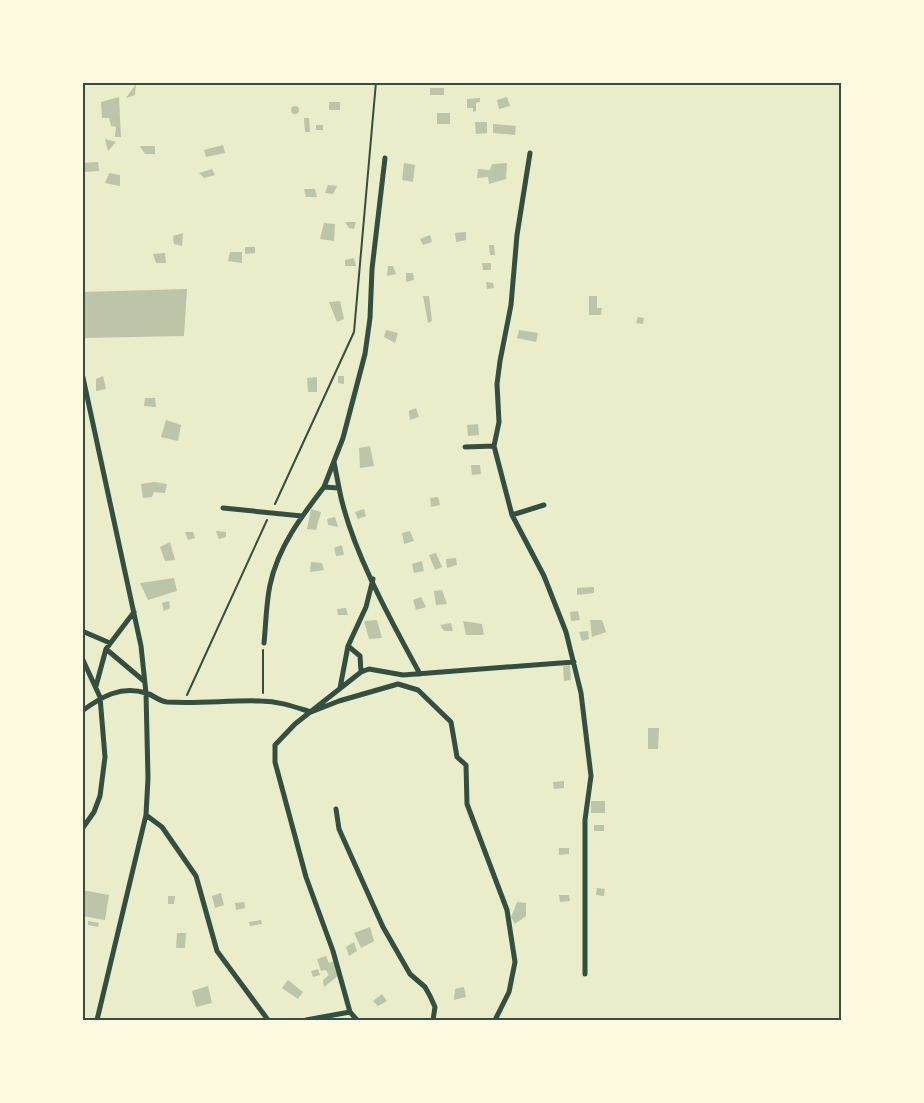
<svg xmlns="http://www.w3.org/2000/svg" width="924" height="1103" font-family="Ubuntu,sans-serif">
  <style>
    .building { fill: #bcc5a7 }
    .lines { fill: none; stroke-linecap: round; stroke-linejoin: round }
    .path { stroke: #344e41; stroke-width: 2 }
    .minor { stroke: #344e41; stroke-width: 5 }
    .neatline { fill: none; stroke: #344e41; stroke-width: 2 }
  </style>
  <rect width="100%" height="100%" fill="#e9edc9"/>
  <path class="building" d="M136,84l-1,11 -9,3z
    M430,88h14v7h-14z
    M119,97l2,40h-6l1,-10 -5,-1 -2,-8h-7l-1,-16z
    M507,97l3,9 -11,3 -2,-9z
    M480,98v4l-4,1v8l-3,1v-4h-6v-9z
    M329,102h11v8h-11z
    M291 110a4 4 0 1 1 8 0a4 4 0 1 1-8 0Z
    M437,113h13v11h-13z
    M304,118h5l1,14h-5z
    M475,122h12v11l-11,1z
    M493,124l23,2 -1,9 -22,-2z
    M316,125h7v5h-7z
    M105,139l11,3 -8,9z
    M223,145l2,8 -19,4 -2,-7z
    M140,146h15v8h-10z
    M98,162l1,9 -17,1v-9z
    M404,163l11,2 -2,17 -11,-2z
    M507,163l-1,16 -17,5 -1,-7 -11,1 1,-9 12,1 2,-6z
    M212,169l3,6 -11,3 -5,-5z
    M109,173l11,2v11l-15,-3z
    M328,185l9,1 -4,8 -8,-1z
    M304,189h11l2,8h-11z
    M345,222h11l-2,7 -5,-1z
    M324,223l11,1 -1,17 -14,-2z
    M466,232v8l-10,2 -1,-9z
    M183,233l-1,13 -8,-2 -1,-8z
    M430,235l2,7 -9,3 -3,-6z
    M489,245h5l1,10h-5z
    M245,247h10v6l-10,1z
    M230,252h12v11l-14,-2z
    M165,253l1,10h-10l-3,-9z
    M354,258l2,8h-11v-6z
    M482,263h9v7h-8z
    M388,266h5l3,8 -9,2z
    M406,273h7l1,7 -8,2z
    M486,282l7,1 1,5 -7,1z
    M187,289l-3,47 -101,2 -1,-46z
    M423,296h6l3,25 -4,2z
    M589,296h8v12h5l-1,7h-12z
    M340,301l4,18 -7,3 -8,-20z
    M638,317l6,1 -1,6 -7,-1z
    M386,330l12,3 -3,10 -11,-6z
    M519,330l19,3 -2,9 -19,-4z
    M103,376l3,13 -10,2v-12z
    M338,376h6v8l-6,-1z
    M317,377v15h-9l-1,-14z
    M145,398h10l1,9 -12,-1z
    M416,408l3,9 -9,3 -1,-9z
    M166,420l15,5 -3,16 -17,-4z
    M478,424l1,11 -11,1 -1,-11z
    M370,446l4,20 -14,2 -1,-20z
    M471,465h9l1,9 -9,1z
    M154,482l13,2 -2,9 -11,-1 -2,5 -9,1 -2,-14z
    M438,497l2,8 -9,2 -1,-9z
    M311,509l10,3 -5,18 -9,-1z
    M364,509l2,7 -8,3 -3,-7z
    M335,517l3,10 -10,-2 -1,-6z
    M216,531l10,1v5l-7,2z
    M410,531l4,10 -10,3 -2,-11z
    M185,532h8l2,6 -7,2z
    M170,542l5,18 -10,1 -5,-14z
    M342,545l2,10 -8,1 -2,-8z
    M436,553l6,14 -7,3 -6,-15z
    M456,558l1,7 -10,3 -1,-9z
    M422,561l2,10 -10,2 -2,-9z
    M311,562l11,1 2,7 -14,2z
    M174,578l3,13 -29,9 -8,-17z
    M594,587v6l-17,2v-7z
    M442,590l5,14 -11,1 -2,-14z
    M421,597l5,10 -10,3 -3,-10z
    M169,601l1,7 -6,3 -2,-8z
    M346,608l2,7h-10l-1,-6z
    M578,611l2,9 -9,1 -1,-9z
    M377,620l5,18 -13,1 -5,-18z
    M590,620h12l4,12 -14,5z
    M463,621l19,3 2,11h-18z
    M451,623l2,8h-9l-4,-6z
    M588,631l1,8 -7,2 -3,-9z
    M570,665l1,15 -7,1 -1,-15z
    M648,728h11l-1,21h-10z
    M564,781v7l-10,1 -1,-7z
    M591,801h14v12h-14z
    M594,825h10v6h-10z
    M559,848h10v6l-10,1z
    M597,888l8,1 -1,7 -8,-1z
    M82,890l27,5 -4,25 -23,-4z
    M221,893l3,12 -9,3 -3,-12z
    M559,895h10l1,6 -10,1z
    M168,896h7l-1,8h-6z
    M244,902l1,6 -9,2 -1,-7z
    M517,902l9,1v13l-11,8 -4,-7z
    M261,920l1,4 -12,2 -1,-4z
    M88,921l11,2 -1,4 -10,-2z
    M370,927l4,14 -13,7 -7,-15z
    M177,933h9l-1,15h-9z
    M354,942l3,9 -8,5 -3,-9z
    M326,956l3,7 7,-3 3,15 -15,12 -1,-7 6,-5 -3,-5 -5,1 -4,-12z
    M318,969l2,6 -7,2 -2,-6z
    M288,980l15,12 -5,7 -16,-11z
    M208,986l4,17 -16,4 -4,-16z
    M464,987l2,10 -12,3 1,-11z
    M382,994l5,7 -9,5 -5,-5z"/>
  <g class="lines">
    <path class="path" d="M275,504l79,-172 22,-250
      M263,693v-43
      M187,695l80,-175"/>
    <path class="minor" d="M530,153l-13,82 -6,70 -11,56 -3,23 2,38 -5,24 18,69 32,61 22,56 15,61 10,83 -6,44v154
      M82,373l59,273 5,47 2,85 -2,37 -49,205
      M465,447l29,-1
      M334,462l5,26
      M324,487l19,-49 22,-84 5,-36 2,-49 13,-111
      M223,508l79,8
      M512,515l32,-10
      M82,631l28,12
      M264,643c2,-19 2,-39 6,-58 8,-38 31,-68 54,-98l15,1c11,59 52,133 81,186
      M348,646l18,-39 7,-28
      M106,649l38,32
      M82,658l18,39 5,60 -5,39 -6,16 -12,17
      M96,686l10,-37 28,-37
      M340,688l8,-42 12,10 1,16
      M82,711c19,-14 39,-26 64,-18 8,2 12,8 21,9 32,2 63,-2 94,-1 18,0 34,6 50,11l28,-11 59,-17 20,6 33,32 6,35 9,8 1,39 40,106 8,52 -6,30 -14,28
      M336,809l3,20 44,98 27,47 15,13 5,9 5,11 -2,13
      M146,815l16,12 34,49 21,75 51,69
      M306,1020l44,-8
      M357,1020l-7,-8 -17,-61 -27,-74 -31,-115v-17l20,-21 66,-52 8,-3 34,6 171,-13"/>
  </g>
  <rect width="924" height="1103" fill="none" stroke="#fefae0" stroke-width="168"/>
  <rect x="84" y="84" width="756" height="935" class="neatline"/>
</svg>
